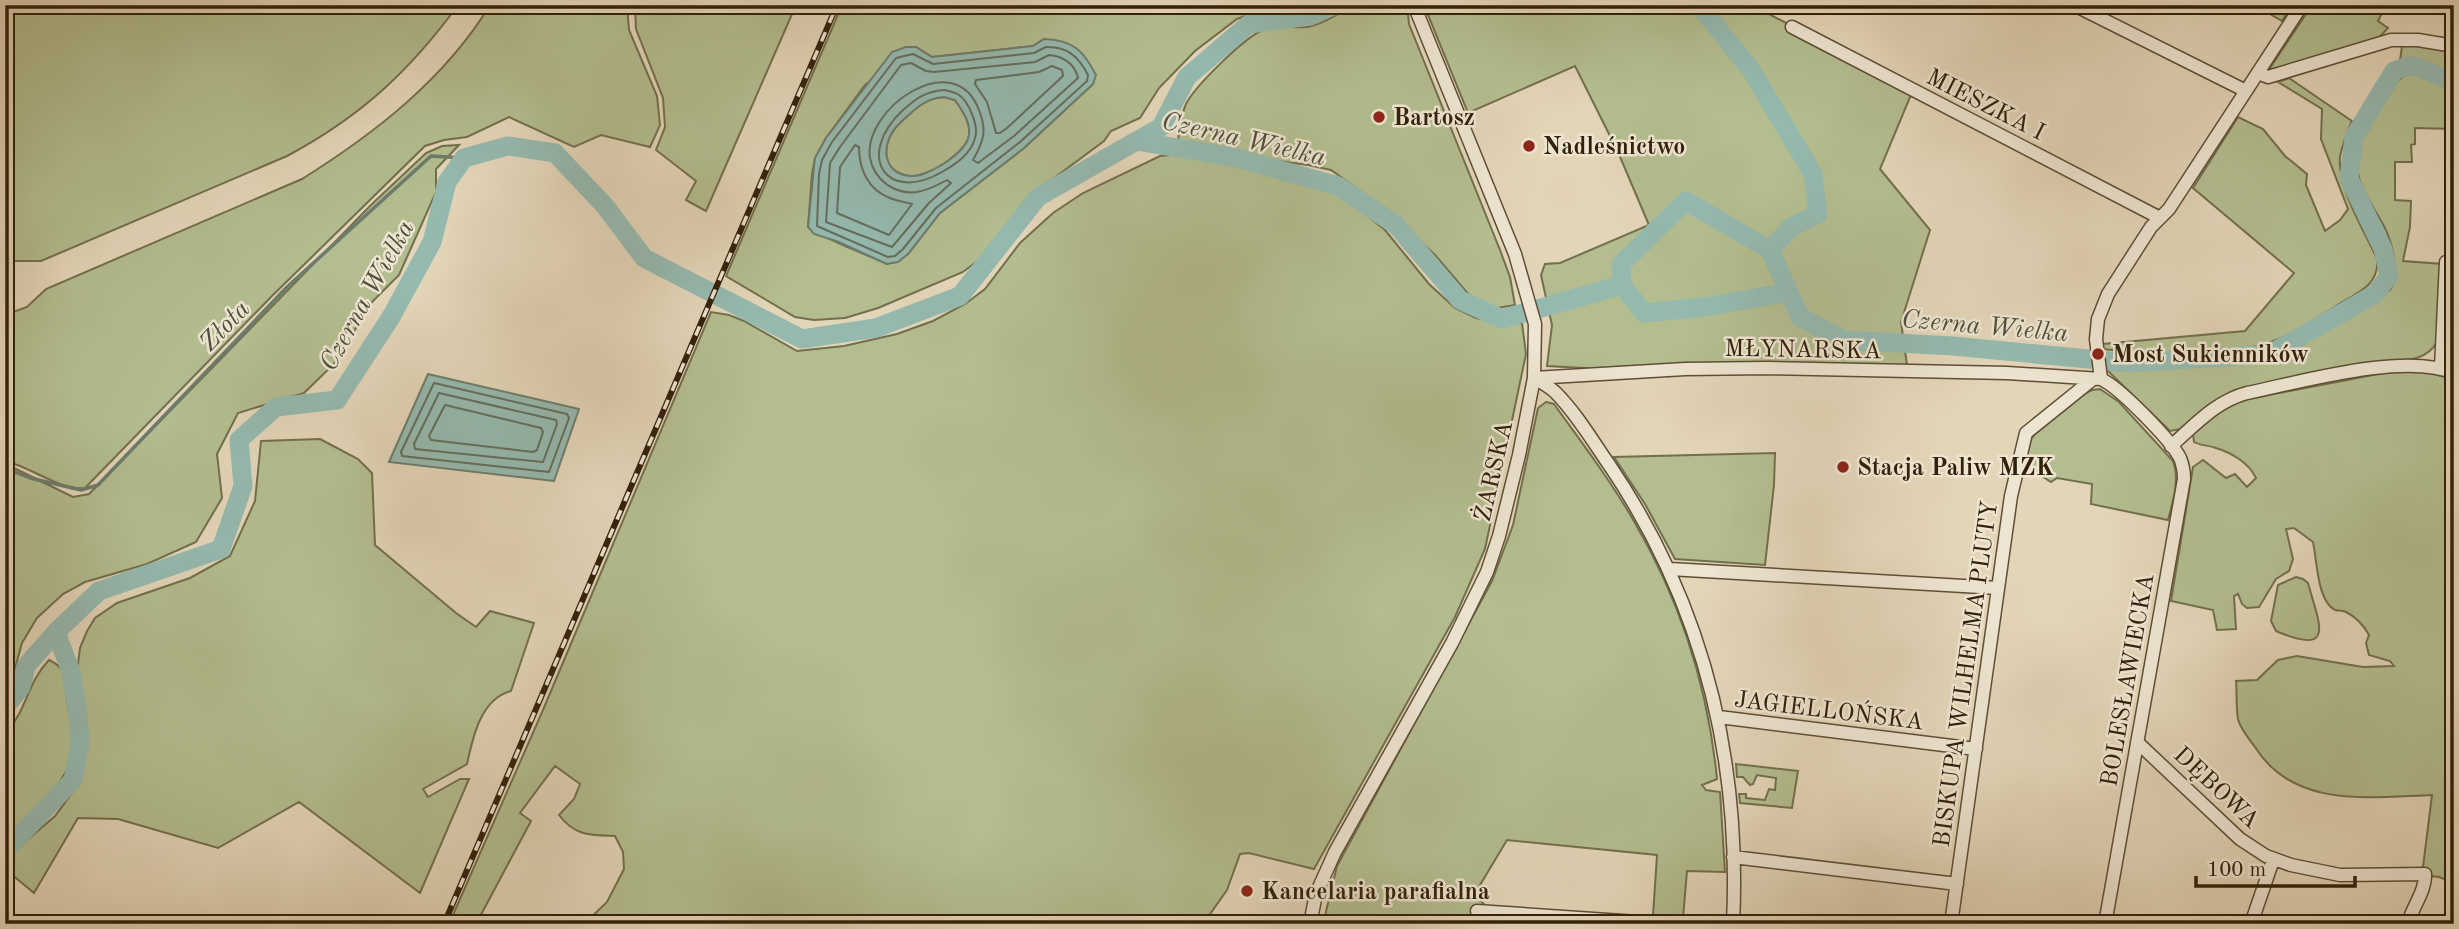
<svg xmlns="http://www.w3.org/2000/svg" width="2459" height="929" font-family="'Old Standard TT',serif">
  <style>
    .green { fill: #b3bd8f; stroke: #726f4c; stroke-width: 2; fill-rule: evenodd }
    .water { fill: #95b9af; stroke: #6d7c6d; stroke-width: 2; fill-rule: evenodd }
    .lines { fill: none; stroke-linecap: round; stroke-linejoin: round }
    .shore { stroke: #646d5c; stroke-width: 2 }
    .stream { stroke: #6d7c6d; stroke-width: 3.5 }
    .river { stroke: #95b9af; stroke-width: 19 }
    .minor-casing { stroke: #5e4e35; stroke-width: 15 }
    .minor { stroke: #ede4d1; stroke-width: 12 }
    .rail-casing { stroke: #322109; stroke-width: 6 }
    .rail { stroke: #ede4d1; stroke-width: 3.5; stroke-dasharray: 10; stroke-linecap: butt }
    .poi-dot { fill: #8f2418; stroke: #ede4d1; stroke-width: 2.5 }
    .labels { text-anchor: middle; stroke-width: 5; stroke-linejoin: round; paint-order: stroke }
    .street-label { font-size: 24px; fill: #322109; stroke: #ede4d1 }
    .poi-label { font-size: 24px; font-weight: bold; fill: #322109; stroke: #ede4d1; text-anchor: start }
    .water-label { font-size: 26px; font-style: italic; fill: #504f3b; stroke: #ede4d1 }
  </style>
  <rect width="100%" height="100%" fill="#e3d5b8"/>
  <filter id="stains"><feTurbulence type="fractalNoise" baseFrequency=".00286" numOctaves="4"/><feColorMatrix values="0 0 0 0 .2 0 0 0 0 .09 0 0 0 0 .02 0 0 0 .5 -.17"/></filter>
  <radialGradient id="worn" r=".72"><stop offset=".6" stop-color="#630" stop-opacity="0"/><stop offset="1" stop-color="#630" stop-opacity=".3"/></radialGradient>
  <path class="green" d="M5,5h453c-49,67 -98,112 -171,151l-246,105h-30l-6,3z
    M490,5h137l2,25 28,66 3,29 -10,22 -49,-12 -27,12 -65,-30 -42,20 -23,3 -19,6 -153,150 -187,192c-25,3 -53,-21 -80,-27v-146l22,-8 19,-18 256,-110c72,-45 143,-100 188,-174z
    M635,5h161l-90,206 -20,-11 10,-19 -40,-31 9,-23 -2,-29 -27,-69z
    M842,5h474l-10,5 -32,-4 -37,13 -42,32 -36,37 -19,30 -29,13 -7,10 -70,52 -29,40 -21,23 -21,16 -85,36 -33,10 -31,2 -19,-3 -69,-41zM1044,39l49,45 -69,64 -84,65 -32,41 -21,10c-26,-12 -55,-21 -79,-37l4,-53 3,-16 11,-20 39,-53 51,-38 16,10 101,-11z
    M1355,5h52l2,19 91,226 10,27 5,28 -23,4 -12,-5 -11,-9 -34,-40 -47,-44 -57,-41 -23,-5 -76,-10 -48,-11 -6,-4c2,-13 3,-25 8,-36 9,-18 59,-67 77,-74 15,-6 28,-2 43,-3 17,-2 33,-15 49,-22z
    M1424,5h328l161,85 -33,79 50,61 -29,92 7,50 -288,-2 -73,-4 5,-41 -11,-50 4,-11 15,-1 89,-38 -31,-73 -43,-86 -107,47z
    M2254,5h38l-10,16z
    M2312,5h74l-8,16 10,7 -12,13 -108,30z
    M2403,40l51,6v28l-31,-13 -23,-1z
    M2414,73l40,17v39l-39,-1v16l-4,1 1,17h-17v38l16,1 -1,26 -7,34 40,3 -6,78c-10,17 -26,18 -43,18l-125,24 -88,45 -11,2 -63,-61 6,-3 96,-2 67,-7 18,-7 26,-19 70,-42c7,-10 5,-18 4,-30 -5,-53 -52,-66 -32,-124 5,-15 11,-25 22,-36 13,-12 9,-23 30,-27z
    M2289,78l63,43c-5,12 -10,24 -12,36 -3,30 25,75 37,102 3,25 -19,34 -38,45 -19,12 -39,26 -60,35 -47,19 -126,17 -176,10v-5l142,-13 49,-58 -101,-85 45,-71 25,12 22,27 22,18 -1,11 19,46 15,-11 8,-11 -27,-70 1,-30 -44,-27z
    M944,97l11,3c7,10 16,23 14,35 -2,18 -42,43 -59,41 -30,-3 -29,-35 -11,-52 14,-13 25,-26 45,-27z
    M459,145l-23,24v23l-37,83 -31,31 -29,53 -35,34 -66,20 -21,41 5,44 -26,44 -49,22 -62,18 -22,12 -26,24 -15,25 -11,40 -6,9v-225l11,2 57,28 16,-3 282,-289 55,-52 16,-7z
    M1182,154l47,7 94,24 20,11 42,34 44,54 26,24 21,10 21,4 25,1 4,31 -41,195 -30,68 -141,252 -65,-16 -9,1 -13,36 -24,34h-619l23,-22 17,-33 -1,-17 -8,-16c-25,-1 -40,0 -56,-21l15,-16 6,-15 -25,-18 -35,47 11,8 -55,103h-27l94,-214 168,-398 18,3 15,6 53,30 47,-5 53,-12 36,-13 32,-17 20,-15 35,-46 33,-30 30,-20 77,-37z
    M2450,265h4v101l-7,-9z
    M2399,370h23l32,10v503l-15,-6 -17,-2 10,-80c-63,2 -138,14 -177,-48 -6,-8 -15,-19 -17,-28 -2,-12 -1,-26 -2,-38l21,-1 21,-20 19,-4 66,11 31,-1 -4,-5 -21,-6 -3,-12 3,-8c-5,-9 -13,-18 -23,-23 -4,-2 -8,-1 -11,-2 -18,-9 -18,-50 -22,-68l-19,-14 -8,1 7,30 -4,12 -13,8 -17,28 -12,1 -5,-4 -4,-10 -4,2 2,33 -19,1 -4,-20 -42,-9 22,-134 10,-7 23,18 9,-4 12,13 9,-9c-7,-15 -24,-25 -40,-30 -8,-3 -15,-2 -22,-6l-1,-8 39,-32z
    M2100,389l19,13 54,59c7,19 0,40 -5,59l-77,-16 1,-20 -35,-6 -6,4 -11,-7 -17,-4 8,-32 4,-5 51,-41 6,-3z
    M1546,402l8,2c28,39 57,77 81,119 46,79 73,165 82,256l-15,6 4,5 14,2 5,80 -38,-1 -4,47 -30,-2 4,-61 -150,-15 -33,55 10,9 -12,14 -11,6h-138l14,-58 155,-285 21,-56 25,-117z
    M320,439l38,20 14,14 3,72 81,68 20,14 14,-16 44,12 -23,68c-30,8 -38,45 -44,73l-44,25 5,8 32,-18h9l-49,114 -121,-91 -81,46 -100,-29 -40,-1 -44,75 -29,-24 7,-16 43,-37 25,-34 7,-53 -11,-50 4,-31 7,-17 8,-13 22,-15 73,-25 40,-22 25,-55 6,-60z
    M1775,453l-1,32 -9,80 -90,-6 -30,-55 -31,-47z
    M2296,577l7,2 5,4c10,38 30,75 -32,48l-5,-10 7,-36z
    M49,660c21,10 15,21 18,41 2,15 8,27 7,43 -1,37 -44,70 -69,95v-101c4,-9 9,-15 14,-24 11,-21 13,-36 30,-54z
    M1736,764l62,7 -6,37 -52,-5 -1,-9h7v4l19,2 4,-11 6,1 1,-12 -19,-3 -4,9 -3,1 -7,-8h-6z"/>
  <path class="water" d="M1044,39c29,1 39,11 52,36l-3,9 -69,64 -84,65 -32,41 -10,8 -11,2 -48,-22 -25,-8 -6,-7 7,-69 11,-20 66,-86 14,-5h10l16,10 101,-11zM944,97l11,3c7,10 16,23 14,35 -2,18 -43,43 -59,41 -30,-3 -29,-35 -11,-52 14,-13 25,-26 45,-27z
    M428,374l151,35 -25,72 -165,-19z"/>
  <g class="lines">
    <path class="shore" d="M1046,47c21,-1 33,10 42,28l-1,6 -67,61 -84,66 -33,41 -8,7 -7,1 -71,-31 2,-52 3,-14 10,-18 64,-84 17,-4 20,10 101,-11z
      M1049,55c14,1 26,9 29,23l-64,58 -36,27 -5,-3c11,-19 14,-30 6,-50 -25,-66 -117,0 -109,48 4,22 25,37 47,34 11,-2 21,-7 30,-12l4,3 -22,20 -37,44 -66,-25 4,-59 10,-16 61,-82 10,-2 15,8 8,1 101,-10z
      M1052,66l10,4 1,6 -56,52 -7,5h-4l-9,-31 -12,-18 1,-4 63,-8z
      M944,90c5,1 11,2 15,5 10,7 20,31 16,43 -4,16 -19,26 -33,34 -56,32 -87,-16 -40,-61 13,-12 24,-20 42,-21z
      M855,145l4,2c0,22 9,43 31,51 7,3 15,4 22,6l-23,31 -52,-22 3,-46z
      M434,383l133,31 2,4 -20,54 -147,-16 -1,-4z
      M439,393l117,27 1,4 -14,38 -128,-13 -1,-5z
      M445,405l96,23 2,4 -6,18 -4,2 -102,-12 -2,-4z"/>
    <path class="stream" d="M5,468l25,10 51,12 17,-5 189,-198 144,-131 33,2"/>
    <path class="river" d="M1699,5l52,65 62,104 5,40 -27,13 -21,23 30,67 44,23 109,6 177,17 140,-9 105,-60 14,-18 -6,-27 -34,-71 5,-41 40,-66 13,-5 10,1 37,15
      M1136,141l97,16 105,29 58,39 64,75 42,19 120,-34 22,28 60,-6 85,-15
      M1622,285l-1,-21 65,-63 84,49
      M5,707l16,-20 5,-21 30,-34 43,-41 122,-42 22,-63 -4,-46 37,-33 61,-7 54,-83 41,-75 15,-60 17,-24 44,-12 47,7 50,53 39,52 158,81 74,-11 84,-32 78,-99 123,-70 26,-50 62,-53 61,-8 25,-11
      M5,851l68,-71 7,-37 -2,-28 -7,-43 -15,-40"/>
    <defs>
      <path id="minor" d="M2074,5l172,86
        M1792,27l368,191
        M2258,73l10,4 123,-37h27l36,6
        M2441,368l5,-106
        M1534,378l151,-9 83,-1 239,5 94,6c18,8 70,61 79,79 3,7 4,14 4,21l-79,445
        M1535,378c7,5 15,9 21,15 21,21 37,49 54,73 93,138 131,292 123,458
        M2101,379l-5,-40 2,-20 10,-25 43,-67 18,-18 133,-204
        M2171,446c24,-21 45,-45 76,-53 54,-11 157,-41 207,-20
        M1670,569l328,19
        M1719,717l257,32
        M2137,742l103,97 26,17 25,9 49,10 85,-1c1,17 -13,33 -17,50
        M1733,857l224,27
        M1477,911l190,13
        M1310,924l6,-30 19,-42 117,-209 35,-71 12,-36 20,-81 15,-77 1,-54 -20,-70 -101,-249
        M1951,924l60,-428 15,-63 67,-54
        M2251,924l22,-64"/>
    </defs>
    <use href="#minor" class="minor-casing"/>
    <use href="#minor" class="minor"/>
    <defs>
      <path id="rail" d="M444,924l393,-919"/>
    </defs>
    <use href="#rail" class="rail-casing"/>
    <use href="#rail" class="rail"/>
  </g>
  <g class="poi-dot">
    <circle cx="1379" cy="117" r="7"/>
    <circle cx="1529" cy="146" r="7"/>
    <circle cx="2098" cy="354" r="7"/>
    <circle cx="1843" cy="467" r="7"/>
    <circle cx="1247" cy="891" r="7"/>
  </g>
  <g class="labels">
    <g class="street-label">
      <text transform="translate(1986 104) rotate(27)" y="8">MIESZKA I</text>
      <text transform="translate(1803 349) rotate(1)" y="8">MŁYNARSKA</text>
      <text transform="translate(1493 471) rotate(-77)" y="8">ŻARSKA</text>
      <text transform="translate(1965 674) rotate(-82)" y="8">BISKUPA WILHELMA PLUTY</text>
      <text transform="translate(2127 680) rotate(-80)" y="8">BOLESŁAWIECKA</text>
      <text transform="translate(1829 710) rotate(7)" y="8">JAGIELLOŃSKA</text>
      <text transform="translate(2217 787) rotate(43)" y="8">DĘBOWA</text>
    </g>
    <g class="poi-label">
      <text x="1393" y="125">Bartosz</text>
      <text x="1543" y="154">Nadleśnictwo</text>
      <text x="2112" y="362">Most Sukienników</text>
      <text x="1857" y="475">Stacja Paliw MZK</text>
      <text x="1261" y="899">Kancelaria parafialna</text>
    </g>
    <g class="water-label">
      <text transform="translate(1244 138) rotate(13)" y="9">Czerna Wielka</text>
      <text transform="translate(366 295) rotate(-61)" y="9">Czerna Wielka</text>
      <text transform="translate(224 325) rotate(-46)" y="9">Złota</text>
      <text transform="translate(1985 325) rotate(5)" y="9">Czerna Wielka</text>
    </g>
  </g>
  <rect width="2459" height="929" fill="none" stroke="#e3d5b8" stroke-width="28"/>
  <rect x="7" y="7" width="2445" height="915" fill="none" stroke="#322109" stroke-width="3.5"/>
  <rect x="14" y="14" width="2431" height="901" fill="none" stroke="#322109" stroke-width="2"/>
  <path d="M2196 876v10h159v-10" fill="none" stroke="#322109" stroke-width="3.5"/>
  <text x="2207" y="876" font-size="21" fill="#322109" stroke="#ede4d1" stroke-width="5" paint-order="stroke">100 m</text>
  <rect width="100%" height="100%" filter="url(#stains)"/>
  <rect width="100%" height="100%" fill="url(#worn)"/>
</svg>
